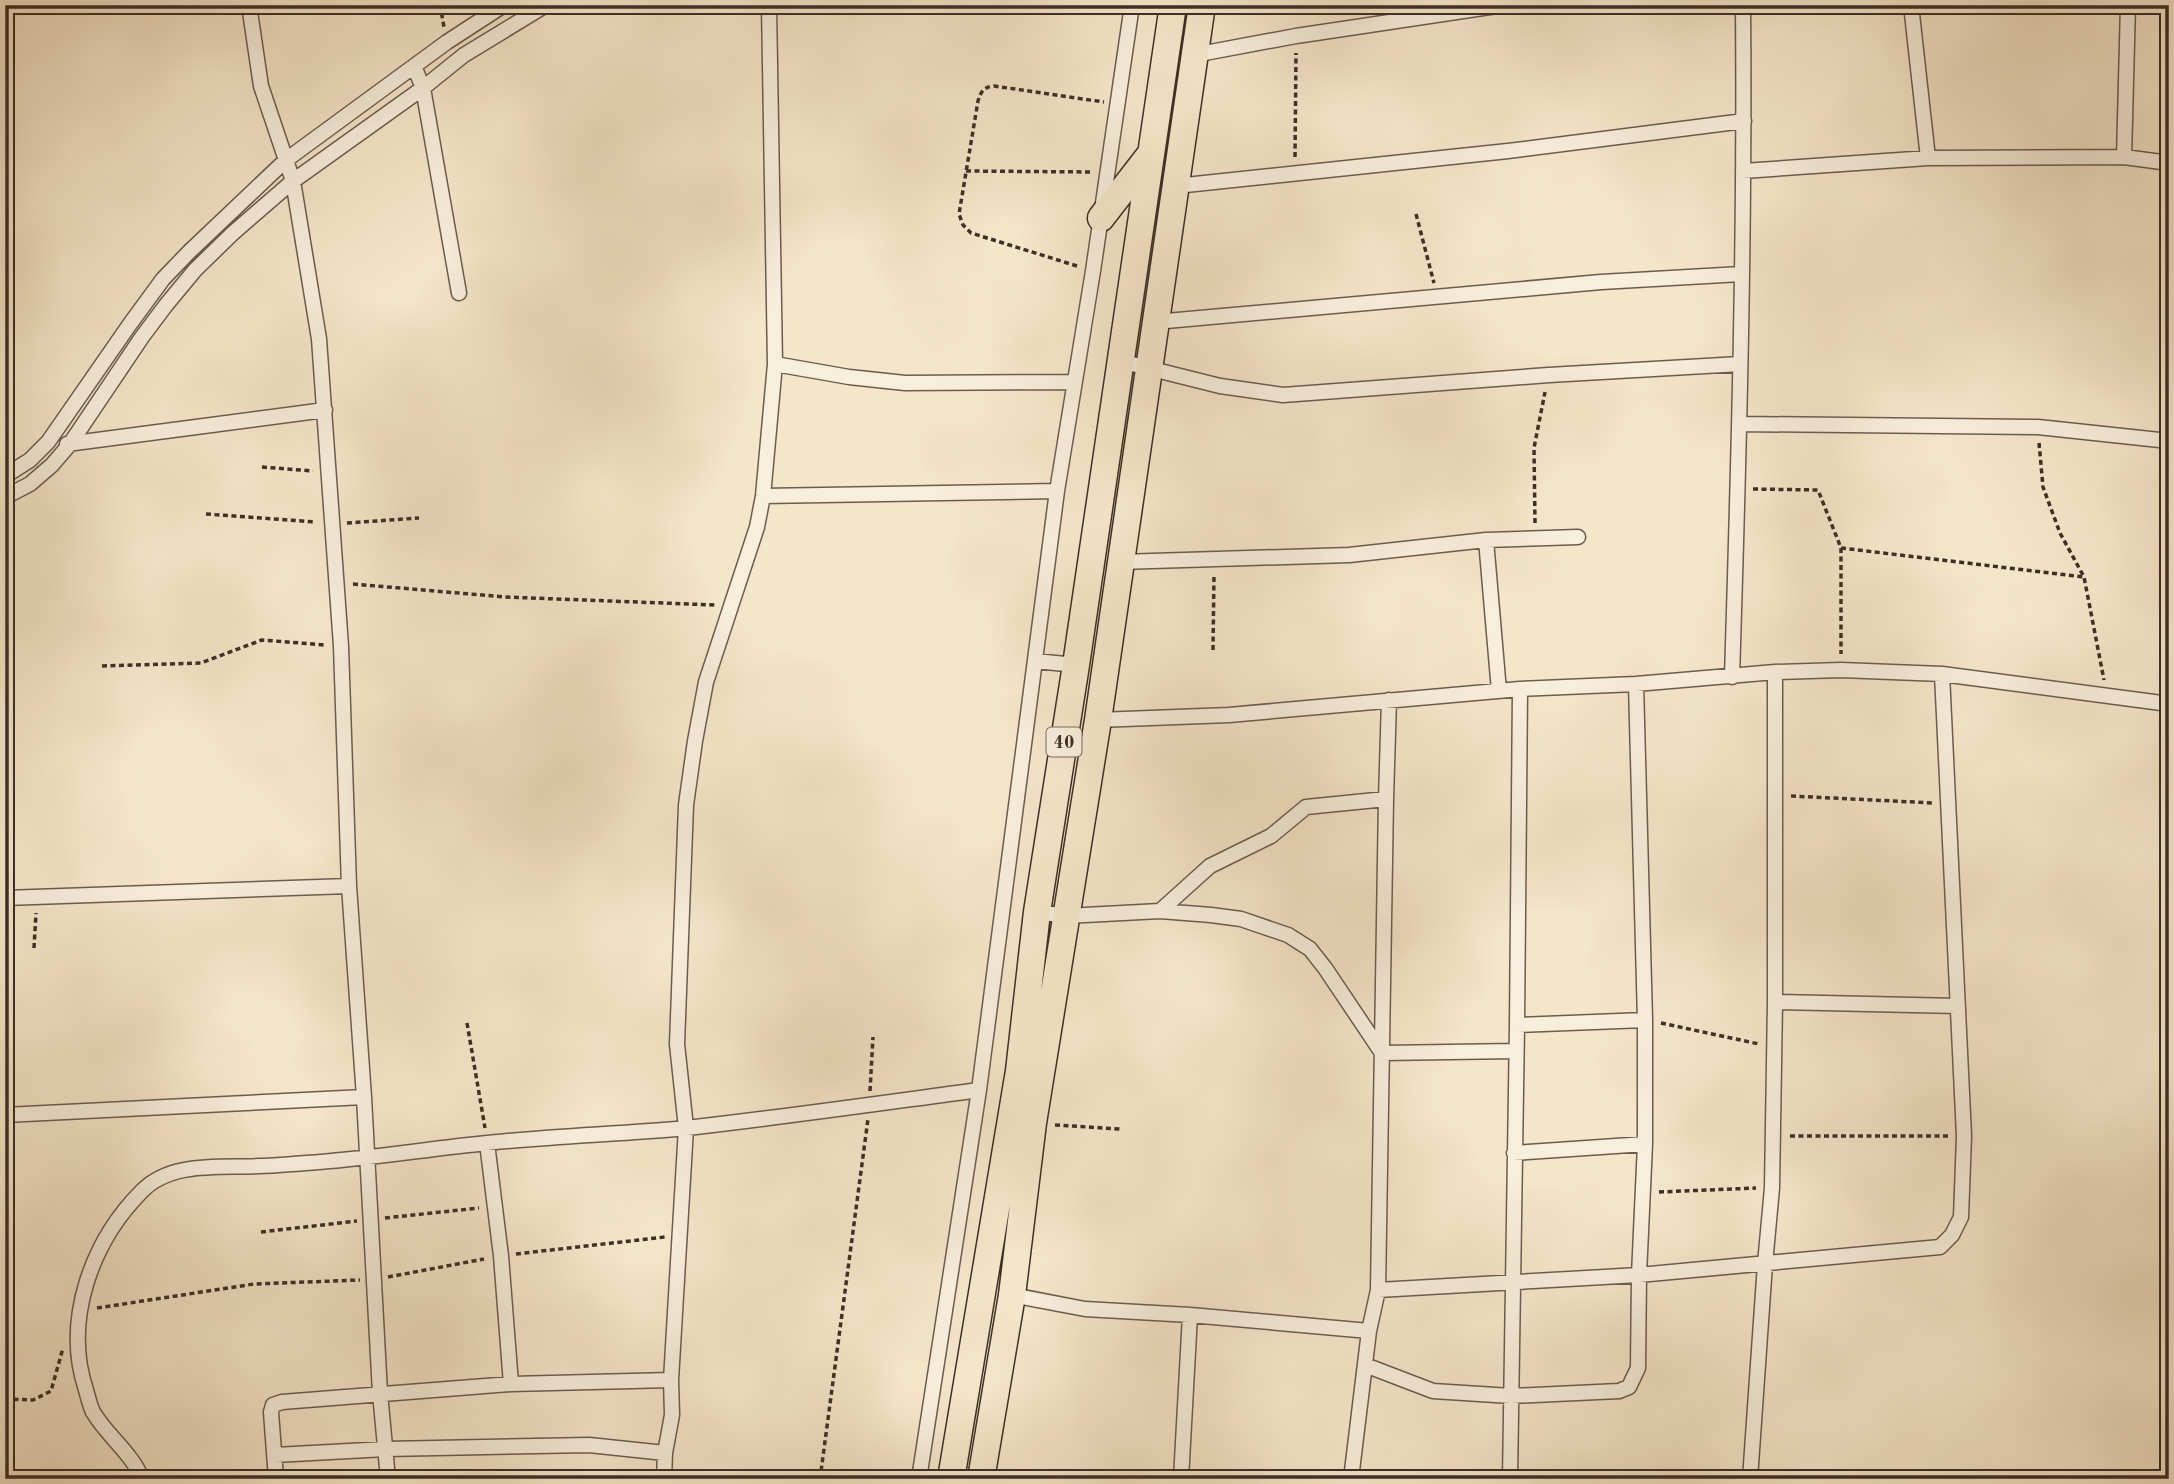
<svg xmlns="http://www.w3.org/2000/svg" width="2174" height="1484" font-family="'Old Standard TT',serif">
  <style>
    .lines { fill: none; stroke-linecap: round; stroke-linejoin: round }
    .street-casing { stroke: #6c5c4f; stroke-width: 17 }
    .highway-casing { stroke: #3e2e26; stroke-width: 29 }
    .path { stroke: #3e2e26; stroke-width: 3.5; stroke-dasharray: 5 3.5; stroke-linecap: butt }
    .street { stroke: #f8eedc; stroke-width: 14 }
    .highway { stroke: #f5e5c9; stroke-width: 26 }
    .labels { text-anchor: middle; stroke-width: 5; stroke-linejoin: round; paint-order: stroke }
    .shield { fill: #f8eedc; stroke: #76685d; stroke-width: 2 }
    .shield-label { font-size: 18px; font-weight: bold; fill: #3e2e26 }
  </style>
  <rect width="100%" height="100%" fill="#f5e5c9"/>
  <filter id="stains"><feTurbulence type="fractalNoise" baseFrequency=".00286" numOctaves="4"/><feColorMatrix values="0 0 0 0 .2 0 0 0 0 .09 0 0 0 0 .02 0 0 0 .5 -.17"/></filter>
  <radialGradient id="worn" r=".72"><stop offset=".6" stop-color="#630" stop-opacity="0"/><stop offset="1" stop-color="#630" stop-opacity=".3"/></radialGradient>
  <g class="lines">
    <defs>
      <path id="street" d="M249,5l12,81 32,95 26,158 22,307 8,240 15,211 16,296 8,86
        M1911,5l17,153
        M1194,55l102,-19 207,-31
        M414,66l9,22 36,205
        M2124,157l45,6
        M1743,171l185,-13 196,-1 4,-152
        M1176,186l332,-35 236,-30
        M1155,322l446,-40 140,-8
        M1120,361l100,25 63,9 266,-20 191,-11
        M775,364l74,13 56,6 169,-1
        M1741,424l297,3 131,14
        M67,444l258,-34
        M5,476l25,-16 18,-18 82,-118 33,-45 27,-28 96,-91 161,-118 57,-37
        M763,496l294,-5 36,-220 39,-266
        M5,497l25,-13 22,-19 18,-21 72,-107 24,-32 29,-35 38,-37 60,-52 130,-93 41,-33 82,-50
        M1486,540l13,151
        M1120,562l229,-7 137,-15 92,-3
        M1035,661l41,4
        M1732,677c7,-224 13,-448 11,-672
        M1098,720l131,-5 291,-26 116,-5 139,-12 66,-2 101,4 227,30
        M5,898l344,-12
        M1160,911l50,-45 61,-30 35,-29 80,-8
        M1037,912l29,4 94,-5 51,4 30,4 47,16 22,14 15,19 57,85 134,-2
        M1775,1002l183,4
        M1517,1025l128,-5
        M979,1090l78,-599
        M5,1115l359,-18
        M487,1143l14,113 10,128
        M1514,1153l131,-9
        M1378,1290l261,-15 301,-28 12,-12 9,-18 3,-81 -22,-462
        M1012,1295l73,14 105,6 179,16
        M1365,1365l68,26 78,5 108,-5 10,-4 9,-19 1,-93 6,-131v-124l-9,-336
        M275,1455l111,-6 203,-4 76,8
        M142,1479c-10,-26 -35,-43 -49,-67 -3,-6 -5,-15 -7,-22 -23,-69 5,-148 56,-199 29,-30 79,-23 117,-25 16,0 32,-2 47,-3 61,-4 121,-14 181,-20 67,-7 134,-9 200,-15 97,-11 195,-25 292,-38l-60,389
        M276,1479l-5,-67 2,-7 9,-3 229,-18 160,-4
        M664,1479l1,-26 7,-38 -1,-35 15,-252 -9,-84 9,-239 9,-64 11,-59 51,-155 6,-31 12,-132 -6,-359
        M1181,1479l9,-164
        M1351,1479l18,-148 9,-41 8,-491 3,-99
        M1510,1479l7,-454 3,-336
        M1750,1479l15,-215 7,-76 3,-186v-330"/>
      <path id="highway" d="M1101,218l48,-62
        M951,1479l68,-408 18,-159 39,-247 97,-660
        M981,1479l31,-184 21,-172 65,-403 104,-715"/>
    </defs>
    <use href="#street" class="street-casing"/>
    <use href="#highway" class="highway-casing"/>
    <path class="path" d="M440,5l4,22
      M1295,157l1,-104
      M966,171l127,1
      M1416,214l18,69
      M1077,266l-106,-33 -8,-8 -4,-11 19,-113c3,-10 6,-14 16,-15l110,16
      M2039,443l4,44 17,46 24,44 20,103
      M262,467l51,4
      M1753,489l65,1 23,58v106
      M206,514l109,8
      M347,523l72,-5
      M1535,523l-1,-75 11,-56
      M1841,548l243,29
      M353,584l152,13 210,8
      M1213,650l1,-76
      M102,666l99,-3 61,-23 63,5
      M1791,796l142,7
      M34,948l2,-35
      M467,1023l18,105
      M1661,1023l98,21
      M870,1091l3,-54
      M1055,1125l65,4
      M1790,1136h160
      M1659,1192l97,-4
      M385,1218l94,-10
      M261,1232l96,-11
      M516,1254l149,-17
      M388,1277l96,-18
      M97,1308l157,-24 106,-4
      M5,1399l28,1 18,-9 12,-43
      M820,1479l48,-360"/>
    <use href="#street" class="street"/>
    <use href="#highway" class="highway"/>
  </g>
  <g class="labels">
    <rect class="shield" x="1046.5" y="727.5" width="35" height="29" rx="5"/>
    <g class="shield-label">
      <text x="1064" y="748">40</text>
    </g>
  </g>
  <rect width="2174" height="1484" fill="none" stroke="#f5e5c9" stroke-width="28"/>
  <rect x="7" y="7" width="2160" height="1470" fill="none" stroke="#3e2e26" stroke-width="3.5"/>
  <rect x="14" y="14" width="2146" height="1456" fill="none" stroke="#3e2e26" stroke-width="2"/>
  <rect width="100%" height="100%" filter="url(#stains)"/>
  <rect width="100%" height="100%" fill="url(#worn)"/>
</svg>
